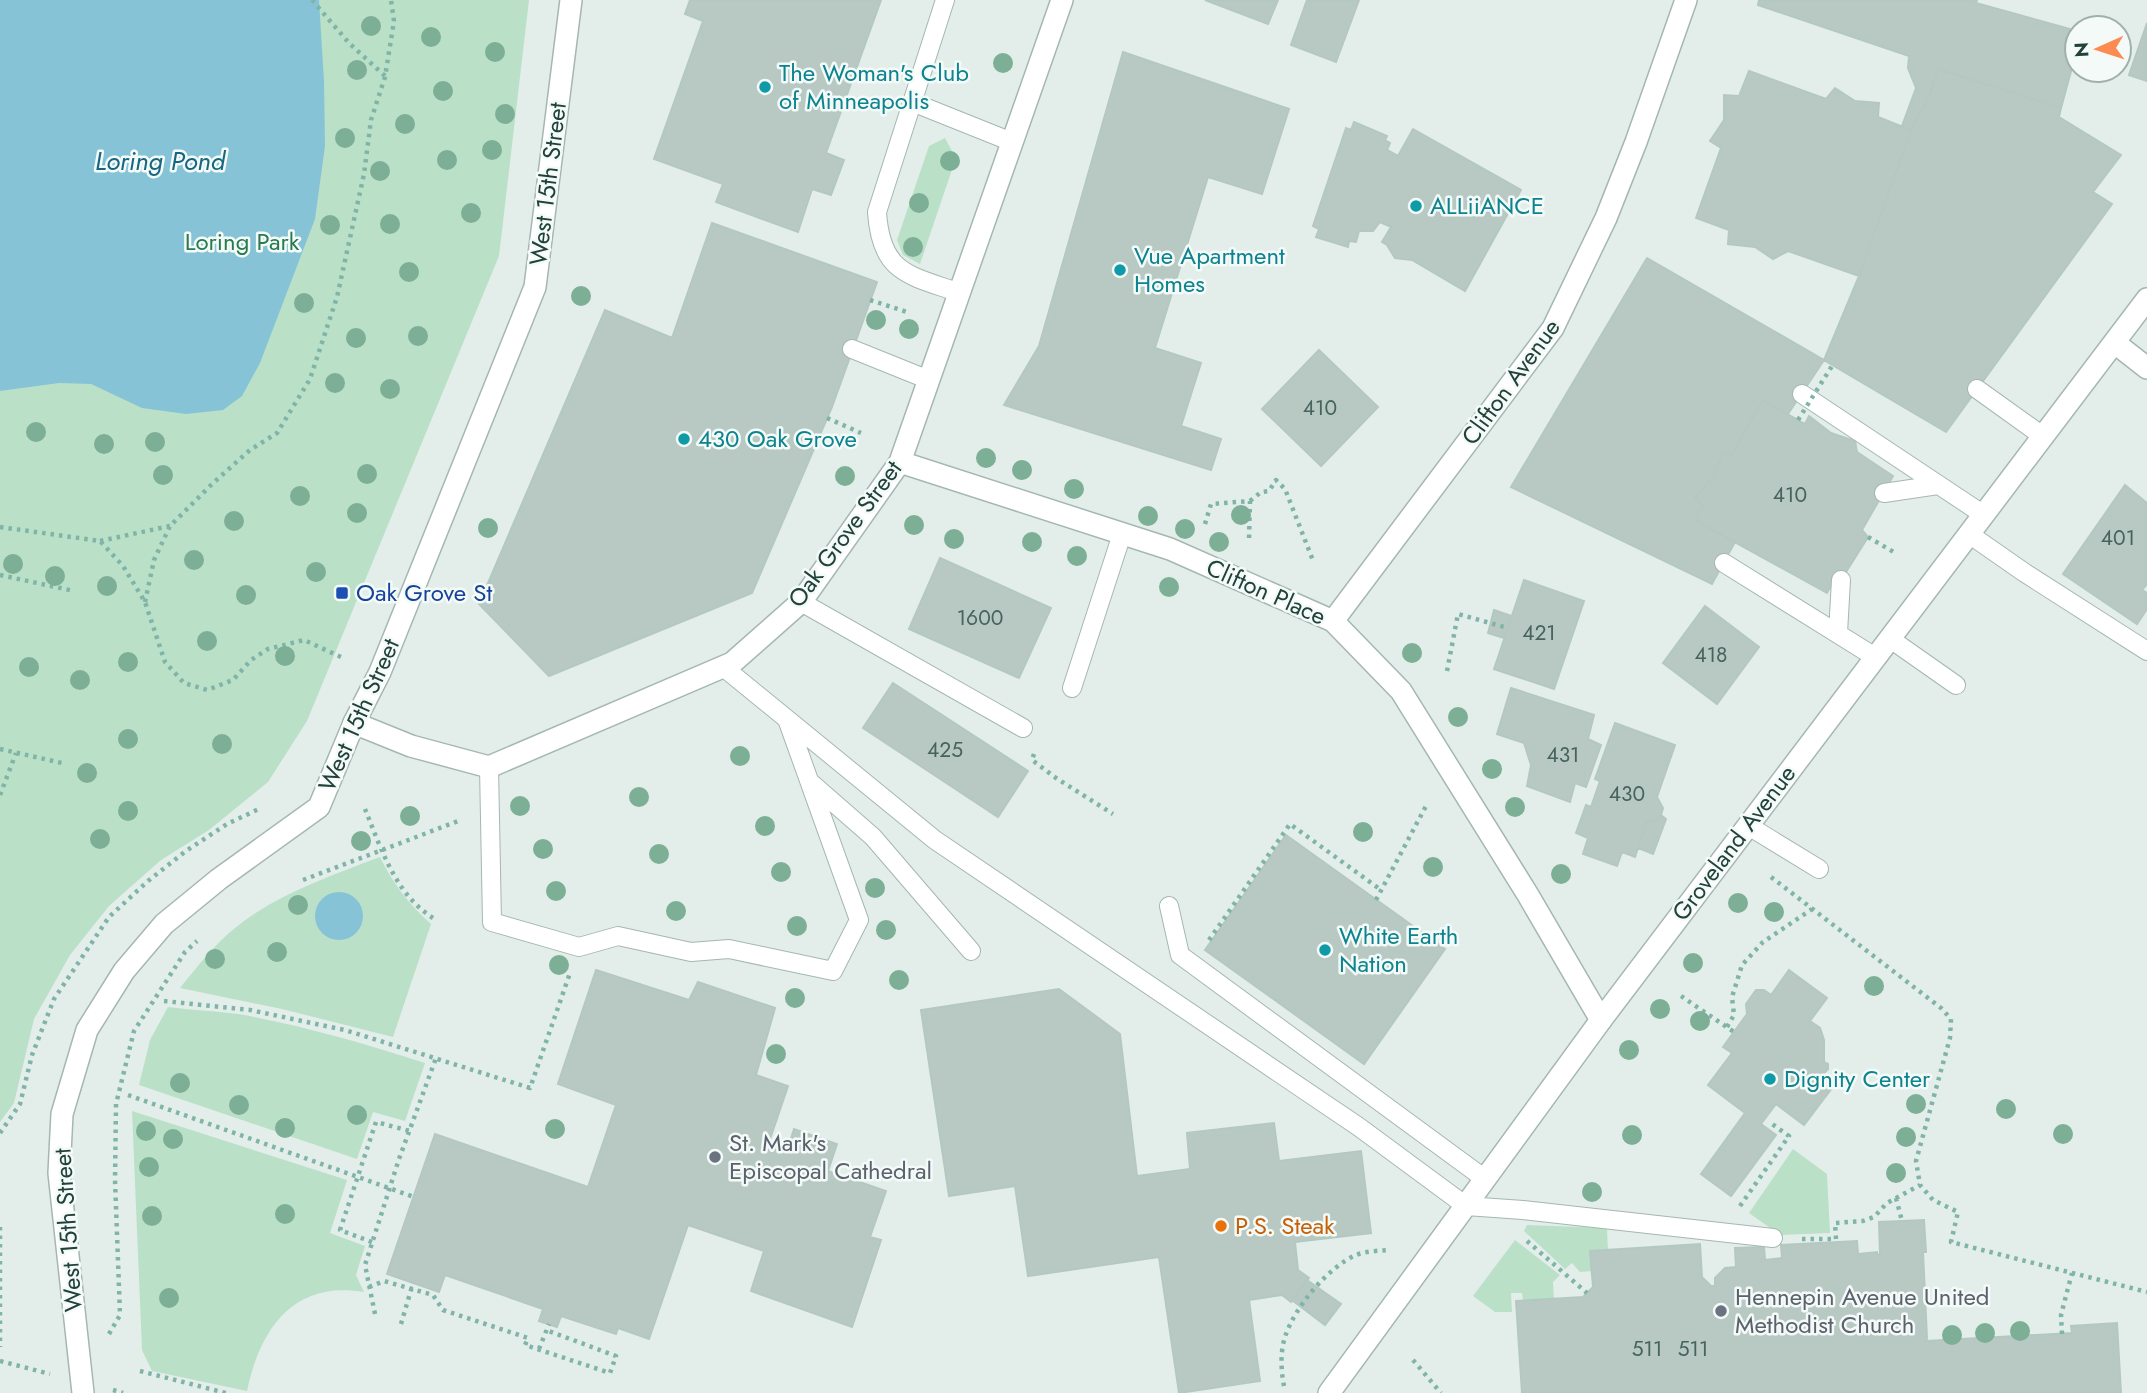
<svg xmlns="http://www.w3.org/2000/svg" width="2147" height="1393" font-family="Jost,sans-serif">
  <style>
    .green { fill: #bae0c8 }
    .water { fill: #87c3d7 }
    .building { fill: #b8c9c3; stroke: #b4c8c2; stroke-width: 2 }
    .lines { fill: none; stroke-linecap: round; stroke-linejoin: round }
    .service-casing { stroke: #a5b7b2; stroke-width: 20 }
    .minor-casing { stroke: #a5b7b2; stroke-width: 24 }
    .tertiary-casing { stroke: #a5b7b2; stroke-width: 24 }
    .path { stroke: #81b4a8; stroke-width: 4.5; stroke-dasharray: 3.5 5; stroke-linecap: butt }
    .service { stroke: #fff; stroke-width: 18 }
    .minor { stroke: #fff; stroke-width: 21 }
    .tertiary { stroke: #fff; stroke-width: 21 }
    .path-bridge { stroke: #81b4a8; stroke-width: 4.5; stroke-dasharray: 3.5 5; stroke-linecap: butt }
    .tree { fill: #7caf95 }
    .culture-dot { fill: #0f9aa8; stroke: #f4faf7; stroke-width: 2.5 }
    .transit-dot { fill: #1a4fb4; stroke: #f4faf7; stroke-width: 2.5 }
    .worship-dot { fill: #6b7280; stroke: #f4faf7; stroke-width: 2.5 }
    .food-dot { fill: #e8710a; stroke: #f4faf7; stroke-width: 2.5 }
    .labels { text-anchor: middle; stroke-width: 5; stroke-linejoin: round; paint-order: stroke }
    .number-label { font-size: 21px; fill: #47635d }
    .culture-label { font-size: 24px; fill: #0d838f; stroke: #f4faf7; text-anchor: start }
    .street-label { font-size: 24px; fill: #21413b; stroke: #f4faf7 }
    .park-label { font-size: 24px; fill: #277b4f; stroke: #f4faf7 }
    .transit-label { font-size: 24px; fill: #164399; stroke: #f4faf7; text-anchor: start }
    .worship-label { font-size: 24px; fill: #5b616d; stroke: #f4faf7; text-anchor: start }
    .food-label { font-size: 24px; fill: #c56008; stroke: #f4faf7; text-anchor: start }
    .water-label { font-size: 26px; font-style: italic; fill: #166682; stroke: #f4faf7 }
  </style>
  <rect width="100%" height="100%" fill="#e3eeea"/>
  <path class="green" d="M0,0h529l-30,256 -192,465 -39,61 -59,48 -48,30 -52,46 -39,49 -36,64 -20,84 -14,19z
    M945,138l7,13 5,4 -37,109 -17,-9 -6,-15 32,-94z
    M380,857c13,27 29,47 51,67l-38,113 -111,-28 -102,-21c17,-21 34,-43 55,-60 42,-34 95,-52 145,-71z
    M168,1007c23,3 47,4 70,7 63,11 125,29 187,49l-20,58 -32,-9 -16,47 -218,-74 11,-45z
    M132,1111l215,69 -17,53 35,13 -9,29 8,17c-71,-12 -104,37 -117,99l-95,-20 -10,-21z
    M1793,1149l34,25 3,59 -50,2 -31,-22z
    M1527,1225l80,3 1,23 -16,20 -12,1 -8,-9 -7,6 -41,-38z
    M1515,1240l45,35 -7,7 1,17 -31,2 -1,-8h-11l1,19h-17l-22,-16z"/>
  <path class="water" d="M0,0h319l5,81 1,65 -10,73 -55,144 -18,33 -19,14 -37,4 -44,-6 -51,-24 -32,-1 -59,8z
    M315 916a24 24 0 1 1 48 0a24 24 0 1 1-48 0Z"/>
  <path class="building" d="M690,0h191l-55,153 18,7 -13,35 -19,-6 -14,43 -82,-30 7,-18 -69,-25 49,-138 -18,-7z
    M1205,0h73l-10,24z
    M1307,0h52l-23,62 -45,-17z
    M1759,0h218l-1,3 101,28v18l-16,59 -123,-39 -9,28 -18,33 -9,-4 14,-38 -8,-20 1,-12 -151,-51z
    M2147,23v58l-18,-6z
    M1123,52l166,57 -27,85 -54,-17 -53,171 46,15 -20,63 40,13 -10,31 -207,-65 35,-59z
    M1938,69l123,39 -2,9 62,38 -28,37 19,12 -166,228 -122,-72 35,-84 52,-146 18,-33z
    M1749,71l77,28 9,-11 20,13 24,2 -1,14 33,13 -52,146 -71,-25 -15,8 -18,-12 -27,-3 1,-14 -33,-12 25,-70 -11,-7 14,-21v-25l15,1z
    M1354,122l33,14 -2,4 5,3 -3,7 11,6 15,-27 108,61 -56,101 -53,-31 -17,-2 -8,-13 -5,-3 9,-15 -11,-5 -7,9h-14l-3,11 -7,-1 -1,6 -32,-10 3,-8 -6,-3 33,-98 5,2z
    M712,223l165,59 -45,125 -80,186 -203,83 -70,-72 126,-294 67,28z
    M1647,258l177,102 -36,54 -25,-14 -32,56 -8,-2 -10,23 -18,21 8,8 -8,14 40,22 -23,42 -201,-97z
    M1319,350l59,57 -57,59 -59,-57z
    M1763,400l42,24 4,-8 22,17 24,8 2,11 36,24 -31,54 6,7 -27,43h-7l-7,13 -132,-73 8,-14 -8,-8 18,-21 10,-23 8,2z
    M2125,485l22,18v81l-5,6 5,3v16l-10,15 -74,-50z
    M940,558l111,50 -32,70 -110,-49z
    M1524,580l60,21 -30,88 -60,-20z
    M1705,606l54,41 -42,57 -54,-41z
    M1494,610l18,6 -8,22 -16,-5z
    M893,683l135,88 -30,46 -135,-89z
    M1511,688l83,27 -6,24 13,6 -15,42 -11,-4 -5,19 -43,-16 4,-21 -7,-22 -27,-9z
    M1615,723l60,22 -18,52 6,11 -2,7 -6,6h-8l-12,36 -13,-5 -5,14 -34,-12 5,-16 -12,-5 10,-28 5,2 9,-26 -5,-2z
    M1661,815l5,4 -13,35 -15,-6 9,-27h8z
    M1286,835l159,114 -81,115 -159,-114z
    M596,970l93,30 9,-18 77,26 -19,67 32,11 -20,59 19,6 7,-22 43,15 -9,27 58,20 -16,46 11,3 -29,87 -101,-36 13,-40 -76,-26 -39,114 -31,-11 -2,6 -55,-18 -4,11 -18,-6 4,-12 -98,-34 -6,17 -52,-18 48,-140 153,53 28,-82 -58,-21z
    M1789,970l38,28 -17,23 10,7 4,12v22l4,2v5l-6,6 13,9 -31,41 -28,-21 -15,20 15,11 -45,61 -30,-22 44,-61 -37,-28 24,-32 -9,-6 24,-33 -1,-10 10,-14h8l7,5z
    M1059,989l61,45 17,142 53,-7 -3,-36 87,-10 5,38 82,-10 10,82 -76,9 3,28 11,8 -17,22 -1,2 -9,-7 -33,5 11,81 -81,12 -20,-136 -131,19 -13,-90 -66,10 -28,-186z
    M1924,1220l2,32h-3l4,86 -1,3 146,-8 -1,-7 46,-3 4,70h-599l-6,-92 67,-4 10,-10 -3,-36 110,-7 2,33 9,9h4v-8l10,-10 11,-1 -1,-19 29,-1 1,13 17,-2 -1,-13 76,-4 1,13 19,-2v3l3,-1 -1,-32z
    M1307,1280l34,24 -16,21 -33,-25z"/>
  <g class="lines">
    <defs>
      <path id="service" d="M945,0l-68,212c4,62 32,63 83,81
        M912,102l100,40
        M852,349l77,31
        M1977,389l67,48
        M1802,394l182,121
        M1884,493l54,-8
        M1969,534l56,39 122,78
        M1724,563l151,94
        M801,602l222,126
        M1838,633l3,-53
        M1889,638l67,47
        M722,666l213,174 424,287 107,79 57,4 250,28
        M1072,688l50,-154
        M489,767l3,155 87,25 39,-11 73,16 38,-3 104,22 26,-51 -71,-198
        M810,782l63,55 98,114
        M1747,825l72,44
        M1169,906l11,49 305,224"/>
      <path id="minor" d="M2115,343l32,25
        M900,462l270,87 163,72 68,70 127,204 73,125
        M1333,621l220,-293 53,-110 30,-76 50,-142
        M354,723l57,23 78,21 243,-104 69,-61 99,-140 162,-462"/>
      <path id="tertiary" d="M83,1393l-24,-220 3,-59 25,-84 37,-59 40,-47 55,-45 100,-72 35,-84 26,-51 155,-385 36,-287
        M1329,1393l272,-373 546,-721"/>
    </defs>
    <use href="#service" class="service-casing"/>
    <use href="#minor" class="minor-casing"/>
    <use href="#tertiary" class="tertiary-casing"/>
    <path class="path" d="M312,0l37,43 36,33
      M870,300l40,13
      M827,418l34,15
      M1250,501l11,-9 8,-1 7,-11 9,9 29,74
      M1205,524l6,-20 39,-3 -1,39
      M0,527l100,14 23,25 22,36 20,60 19,21 23,7 26,-10 18,-20 17,-11 36,-9 37,17
      M1868,537l29,17
      M100,541l70,-15
      M0,575l74,16
      M145,602l9,-42 16,-34 42,-42 38,-34 27,-17 33,-54 27,-82 27,-123 7,-54 14,-43 9,-56 -3,-21
      M1447,671l11,-57 50,14
      M0,749l62,14
      M1034,754l-2,6 24,18 57,36
      M0,795l16,-42
      M365,809c16,39 30,85 68,109
      M1771,877l170,131 10,11 -1,19 -34,123 4,24 13,15 25,12 -7,30 196,50
      M303,880l158,-60
      M1376,900l50,-94
      M1209,940l81,-116 91,66
      M1681,996l53,36
      M164,1001l86,9 95,20 185,58 40,-115
      M1727,1027l7,-12 -2,-18 10,-32 21,-23 49,-33
      M128,1095l286,102
      M0,1133l20,-29 12,-49 22,-56 55,-82 39,-36 38,-30 41,-27 34,-16
      M1896,1198l6,23
      M1740,1206l49,-70 -17,-12
      M0,1227v120
      M1802,1239h34l-1,-16 28,-2 11,-4 13,-14 33,-18
      M1527,1241l60,52
      M372,1242l-32,-12 36,-108 34,9
      M369,1287l15,-6 49,14 10,15 85,28 -3,7 85,28 6,-17 -70,-26
      M375,1314l-10,-49 34,-106 37,-101
      M401,1324l12,-41
      M109,1334l11,-19 -5,-135 1,-76 18,-73 51,-79 12,-11
      M2062,1334l-1,-19 11,-42
      M539,1349l10,-25
      M1413,1360l28,33
      M0,1361l50,13
      M140,1371l86,22
      M1284,1386c-3,-16 -4,-33 1,-49 9,-29 43,-70 71,-82 10,-4 22,-4 32,-5
      M113,1390l10,3"/>
    <use href="#service" class="service"/>
    <use href="#minor" class="minor"/>
    <use href="#tertiary" class="tertiary"/>
    <path class="path-bridge" d="M1798,420l34,-54"/>
  </g>
  <g class="tree">
    <circle cx="371" cy="26" r="10"/>
    <circle cx="431" cy="37" r="10"/>
    <circle cx="495" cy="52" r="10"/>
    <circle cx="1003" cy="63" r="10"/>
    <circle cx="357" cy="70" r="10"/>
    <circle cx="443" cy="91" r="10"/>
    <circle cx="505" cy="114" r="10"/>
    <circle cx="405" cy="124" r="10"/>
    <circle cx="345" cy="138" r="10"/>
    <circle cx="492" cy="150" r="10"/>
    <circle cx="447" cy="160" r="10"/>
    <circle cx="950" cy="161" r="10"/>
    <circle cx="380" cy="171" r="10"/>
    <circle cx="919" cy="203" r="10"/>
    <circle cx="471" cy="213" r="10"/>
    <circle cx="390" cy="224" r="10"/>
    <circle cx="330" cy="225" r="10"/>
    <circle cx="913" cy="247" r="10"/>
    <circle cx="409" cy="272" r="10"/>
    <circle cx="581" cy="296" r="10"/>
    <circle cx="304" cy="303" r="10"/>
    <circle cx="876" cy="320" r="10"/>
    <circle cx="909" cy="329" r="10"/>
    <circle cx="418" cy="336" r="10"/>
    <circle cx="356" cy="338" r="10"/>
    <circle cx="335" cy="383" r="10"/>
    <circle cx="390" cy="389" r="10"/>
    <circle cx="36" cy="432" r="10"/>
    <circle cx="155" cy="442" r="10"/>
    <circle cx="104" cy="444" r="10"/>
    <circle cx="986" cy="458" r="10"/>
    <circle cx="1022" cy="470" r="10"/>
    <circle cx="367" cy="474" r="10"/>
    <circle cx="163" cy="475" r="10"/>
    <circle cx="845" cy="476" r="10"/>
    <circle cx="1074" cy="489" r="10"/>
    <circle cx="300" cy="496" r="10"/>
    <circle cx="357" cy="513" r="10"/>
    <circle cx="1241" cy="515" r="10"/>
    <circle cx="1148" cy="516" r="10"/>
    <circle cx="234" cy="521" r="10"/>
    <circle cx="914" cy="525" r="10"/>
    <circle cx="488" cy="528" r="10"/>
    <circle cx="1185" cy="529" r="10"/>
    <circle cx="954" cy="539" r="10"/>
    <circle cx="1032" cy="542" r="10"/>
    <circle cx="1219" cy="542" r="10"/>
    <circle cx="1077" cy="556" r="10"/>
    <circle cx="194" cy="560" r="10"/>
    <circle cx="13" cy="564" r="10"/>
    <circle cx="316" cy="572" r="10"/>
    <circle cx="55" cy="576" r="10"/>
    <circle cx="107" cy="586" r="10"/>
    <circle cx="1169" cy="587" r="10"/>
    <circle cx="246" cy="595" r="10"/>
    <circle cx="207" cy="641" r="10"/>
    <circle cx="1412" cy="653" r="10"/>
    <circle cx="285" cy="656" r="10"/>
    <circle cx="128" cy="662" r="10"/>
    <circle cx="29" cy="667" r="10"/>
    <circle cx="80" cy="680" r="10"/>
    <circle cx="1458" cy="717" r="10"/>
    <circle cx="128" cy="739" r="10"/>
    <circle cx="222" cy="744" r="10"/>
    <circle cx="740" cy="756" r="10"/>
    <circle cx="1492" cy="769" r="10"/>
    <circle cx="87" cy="773" r="10"/>
    <circle cx="639" cy="797" r="10"/>
    <circle cx="520" cy="806" r="10"/>
    <circle cx="1515" cy="807" r="10"/>
    <circle cx="128" cy="811" r="10"/>
    <circle cx="410" cy="816" r="10"/>
    <circle cx="765" cy="826" r="10"/>
    <circle cx="1363" cy="832" r="10"/>
    <circle cx="100" cy="839" r="10"/>
    <circle cx="361" cy="841" r="10"/>
    <circle cx="543" cy="849" r="10"/>
    <circle cx="659" cy="854" r="10"/>
    <circle cx="1433" cy="867" r="10"/>
    <circle cx="781" cy="872" r="10"/>
    <circle cx="1561" cy="874" r="10"/>
    <circle cx="875" cy="888" r="10"/>
    <circle cx="556" cy="891" r="10"/>
    <circle cx="1738" cy="903" r="10"/>
    <circle cx="298" cy="905" r="10"/>
    <circle cx="676" cy="911" r="10"/>
    <circle cx="1774" cy="912" r="10"/>
    <circle cx="797" cy="926" r="10"/>
    <circle cx="886" cy="930" r="10"/>
    <circle cx="277" cy="952" r="10"/>
    <circle cx="215" cy="959" r="10"/>
    <circle cx="1693" cy="963" r="10"/>
    <circle cx="559" cy="965" r="10"/>
    <circle cx="899" cy="980" r="10"/>
    <circle cx="1874" cy="986" r="10"/>
    <circle cx="795" cy="998" r="10"/>
    <circle cx="1660" cy="1009" r="10"/>
    <circle cx="1700" cy="1021" r="10"/>
    <circle cx="1629" cy="1050" r="10"/>
    <circle cx="776" cy="1054" r="10"/>
    <circle cx="180" cy="1083" r="10"/>
    <circle cx="1916" cy="1104" r="10"/>
    <circle cx="239" cy="1105" r="10"/>
    <circle cx="2006" cy="1109" r="10"/>
    <circle cx="357" cy="1115" r="10"/>
    <circle cx="285" cy="1128" r="10"/>
    <circle cx="555" cy="1129" r="10"/>
    <circle cx="146" cy="1131" r="10"/>
    <circle cx="2063" cy="1134" r="10"/>
    <circle cx="1632" cy="1135" r="10"/>
    <circle cx="1906" cy="1137" r="10"/>
    <circle cx="173" cy="1139" r="10"/>
    <circle cx="149" cy="1167" r="10"/>
    <circle cx="1896" cy="1173" r="10"/>
    <circle cx="1592" cy="1192" r="10"/>
    <circle cx="285" cy="1214" r="10"/>
    <circle cx="152" cy="1216" r="10"/>
    <circle cx="169" cy="1298" r="10"/>
    <circle cx="2020" cy="1331" r="10"/>
    <circle cx="1985" cy="1333" r="10"/>
    <circle cx="1952" cy="1335" r="10"/>
  </g>
  <g class="culture-dot">
    <circle cx="765" cy="87" r="7"/>
    <circle cx="1416" cy="206" r="7"/>
    <circle cx="1120" cy="270" r="7"/>
    <circle cx="684" cy="439" r="7"/>
    <circle cx="1325" cy="950" r="7"/>
    <circle cx="1770" cy="1079" r="7"/>
  </g>
  <rect class="transit-dot" x="335" y="586" width="14" height="14" rx="3.5"/>
  <g class="worship-dot">
    <circle cx="715" cy="1157" r="7"/>
    <circle cx="1721" cy="1311" r="7"/>
  </g>
  <circle class="food-dot" cx="1221" cy="1226" r="7"/>
  <g class="labels">
    <g class="number-label">
      <text x="1320" y="415">410</text>
      <text x="1790" y="502">410</text>
      <text x="2118" y="545">401</text>
      <text x="980" y="625">1600</text>
      <text x="1539" y="640">421</text>
      <text x="1711" y="662">418</text>
      <text x="945" y="757">425</text>
      <text x="1563" y="762">431</text>
      <text x="1627" y="801">430</text>
      <text x="1647" y="1356">511</text>
      <text x="1693" y="1356">511</text>
    </g>
    <g class="culture-label">
      <text x="779" y="81">The Woman's Club<tspan x="779" dy="28">of Minneapolis</tspan></text>
      <text x="1430" y="214">ALLiiANCE</text>
      <text x="1134" y="264">Vue Apartment<tspan x="1134" dy="28">Homes</tspan></text>
      <text x="698" y="447">430 Oak Grove</text>
      <text x="1339" y="944">White Earth<tspan x="1339" dy="28">Nation</tspan></text>
      <text x="1784" y="1087">Dignity Center</text>
    </g>
    <g class="street-label">
      <text transform="translate(548 184) rotate(-83)" y="8">West 15th Street</text>
      <text transform="translate(1511 382) rotate(-54)" y="8">Clifton Avenue</text>
      <text transform="translate(845 534) rotate(-54)" y="8">Oak Grove Street</text>
      <text transform="translate(1266 592) rotate(24)" y="8">Clifton Place</text>
      <text transform="translate(359 715) rotate(-66)" y="8">West 15th Street</text>
      <text transform="translate(1734 843) rotate(-53)" y="8">Groveland Avenue</text>
      <text transform="translate(68 1230) rotate(-94)" y="8">West 15th Street</text>
    </g>
    <g class="park-label">
      <text x="242" y="250">Loring Park</text>
    </g>
    <g class="transit-label">
      <text x="356" y="601">Oak Grove St</text>
    </g>
    <g class="worship-label">
      <text x="729" y="1151">St. Mark's<tspan x="729" dy="28">Episcopal Cathedral</tspan></text>
      <text x="1735" y="1305">Hennepin Avenue United<tspan x="1735" dy="28">Methodist Church</tspan></text>
    </g>
    <g class="food-label">
      <text x="1235" y="1234">P.S. Steak</text>
    </g>
    <g class="water-label">
      <text x="160" y="170">Loring Pond</text>
    </g>
  </g>
  <g transform="translate(2098 49) rotate(267)"><circle r="33" fill="#f4faf7" stroke="#a0b0ac" stroke-width="2"/>
  <path d="M0-5L12 26L0 18L-12 26Z" fill="#fc8b52"/>
  <text y="-10" font-size="19" font-weight="bold" text-anchor="middle" fill="#21413b">N</text>
  </g>
</svg>
